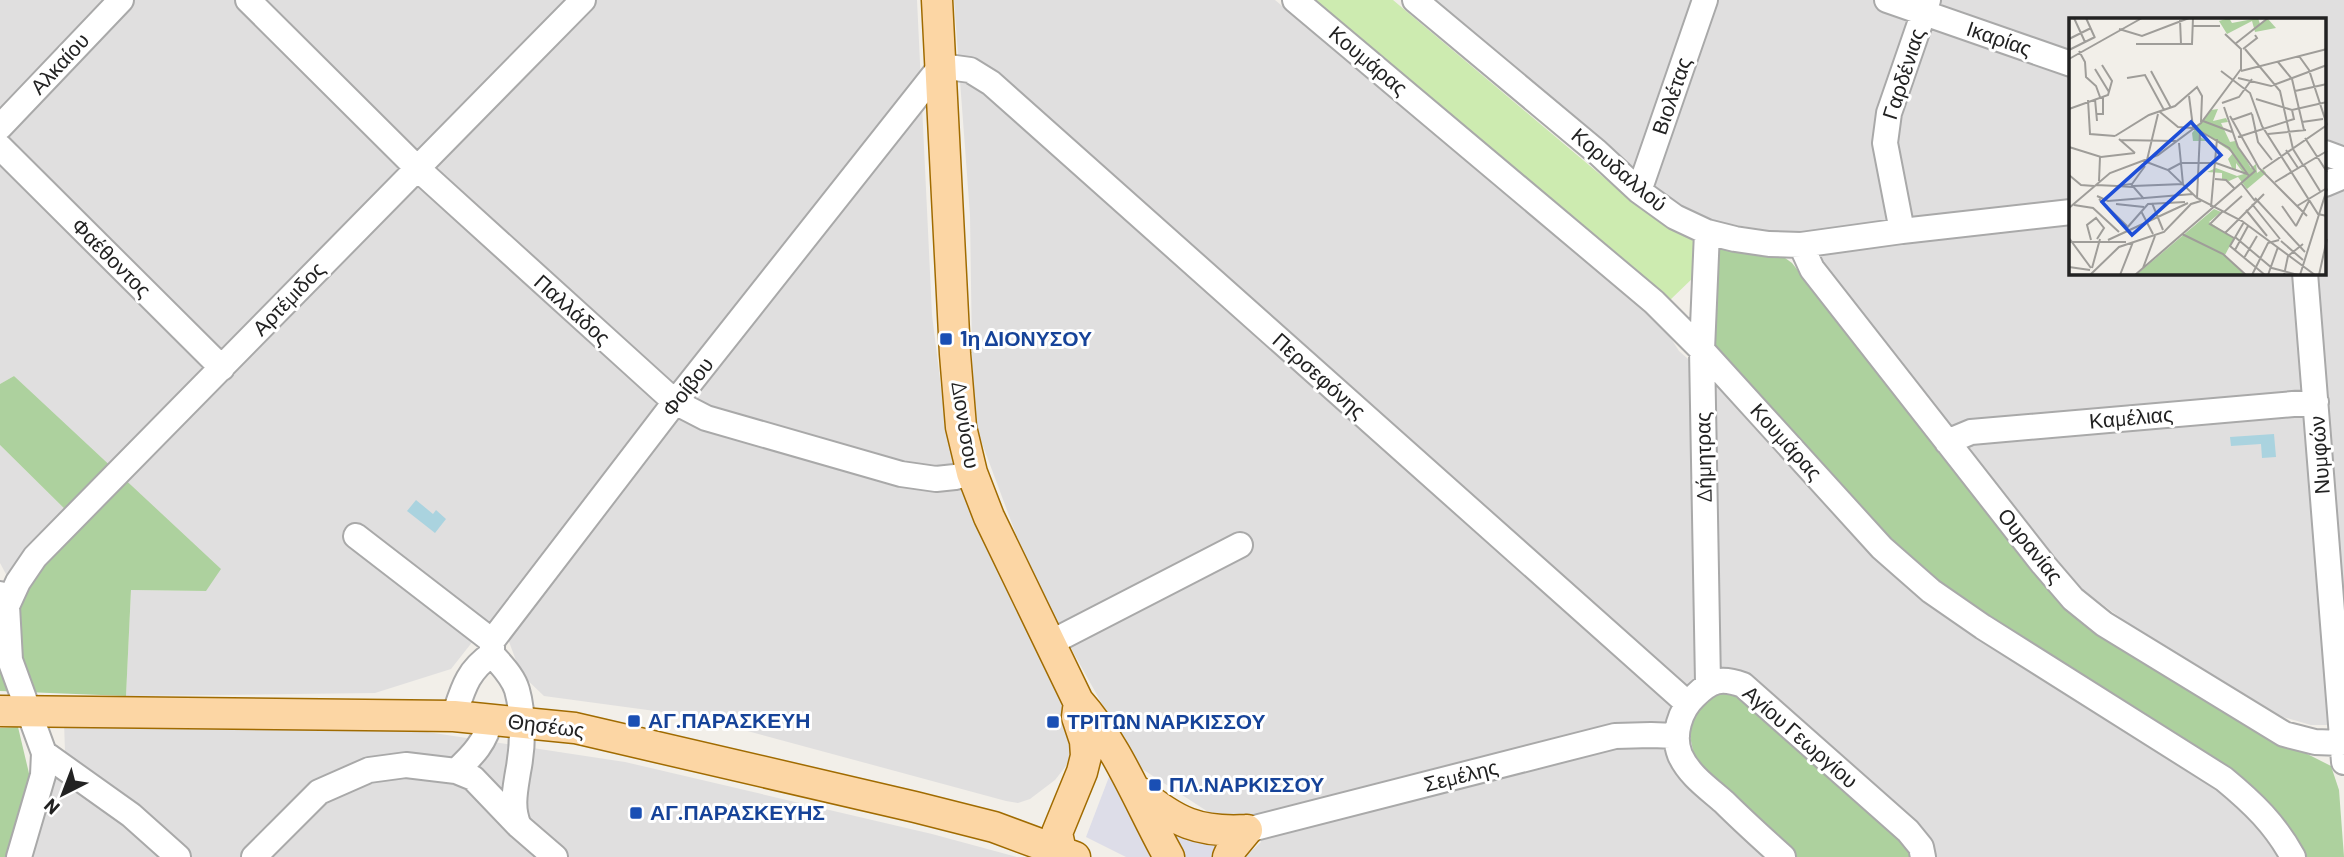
<svg xmlns="http://www.w3.org/2000/svg" width="2344" height="857" font-family="Barlow,sans-serif">
  <style>
    .residential { fill: #e0dfdf; fill-rule: evenodd }
    .grass { fill: #cdebb0 }
    .forest { fill: #add19e }
    .plaza { fill: #dddde8 }
    .water { fill: #aad3df }
    .lines { fill: none; stroke-linecap: round; stroke-linejoin: round }
    .minor-casing { stroke: #a9a9a9; stroke-width: 28 }
    .major-casing { stroke: #a06b00; stroke-width: 33 }
    .minor { stroke: #fff; stroke-width: 24 }
    .major { stroke: #fcd6a4; stroke-width: 30 }
    .transit-dot { fill: #1a4fb4; stroke: #fff; stroke-width: 2.5 }
    .labels { text-anchor: middle; stroke-width: 6; stroke-linejoin: round; paint-order: stroke }
    .street-label { font-size: 21px; fill: #222; stroke: #fff }
    .transit-label { font-size: 21px; font-weight: bold; fill: #164399; stroke: #fff; text-anchor: start }
    .inset-road { fill: none; stroke: #9f9d99; stroke-width: 2 }
    .view { fill: #1d4ed8; fill-opacity: 0.15; stroke: #1d4ed8; stroke-width: 3.5 }
    .inset-edge { fill: none; stroke: #222; stroke-width: 3.5 }
  </style>
  <rect width="100%" height="100%" fill="#f2efe9"/>
  <path class="residential" d="M0,0h917l15,315 15,120 17,60 99,209 10,28 -1,18 -6,16 -11,14 -25,19 -12,4 -12,-2 -314,-85 -148,-20 -23,-22 -13,-35 -20,-17 -37,47 -76,24 -249,3 5,-106 75,1 -192,-215 -14,8z
    M954,0h321l385,321 19,30 55,48 509,404 42,54h-1040l16,-15 -3,-22 -42,-3 -80,-52 -103,-185 -60,-161 -3,-204z
    M1429,0h915v725h-33l-28,-8 -154,-93 -46,-34 -65,-75 -218,-279 -93,-16 -40,-21zM2071,19h254v254h-254z
    M0,445l67,66 -60,65 -7,-13z
    M64,722l239,3 124,7 198,30 307,72 85,23h-987l35,-105z"/>
  <path class="grass" d="M1312,0h81l241,203 61,39 1,33 -27,26z"/>
  <path class="forest" d="M1715,247l66,8 11,8 273,344 17,15 178,108 71,36 8,24 5,67h-41l-26,-41 -365,-249 -204,-222z
    M14,376l207,193 -15,22 -75,-1 -5,106 -126,-5v-84l19,8c11,-48 27,-59 60,-92l-79,-78v-61z
    M1736,691l162,146 15,20h-117l-84,-76 -18,-26 -4,-19 2,-18 17,-26z
    M18,727l14,59 -23,71h-9v-129z"/>
  <path class="plaza" d="M1112,769l44,88h-30l-40,-20z
    M1170,828l52,13 -7,16h-32z"/>
  <path class="water" d="M2274,434l2,23 -14,1 -1,-14 -30,2 -1,-9z
    M416,500l17,14 3,-4 10,9 -11,14 -28,-22z"/>
  <g class="lines">
    <defs>
      <path id="minor" d="M248,0l169,168 258,234 31,16 195,56 35,5 19,-2 17,-4
        M1295,0l359,302 48,48 180,198 49,43 52,36 241,152c29,24 51,45 69,78
        M1415,0l182,152 42,39 36,26 32,15 28,7 34,5 32,1 101,-14 169,-19
        M1887,0l184,64
        M0,127l121,-127
        M0,147l222,221
        M2325,153l19,7
        M2325,184l19,-8
        M1639,191l66,-191
        M1902,231l-17,-88 4,-30 39,-113
        M1707,232l-5,118 6,333
        M1801,245l11,24 231,295 30,35 31,25 180,110 31,8 27,1
        M2305,273l39,489
        M1947,442l24,-10 345,-30
        M356,536l136,105
        M0,594l7,12 3,54 34,93 -1,22 -24,82
        M7,606l11,-24 17,-25 548,-557
        M1050,643l190,-98
        M492,654c9,11 21,22 25,36 7,25 6,57 1,82 -3,19 -7,36 1,54
        M454,716c9,-27 13,-45 38,-62v-13l183,-239 266,-336 29,4 21,13 696,620
        M44,753l87,62 47,42
        M456,771c16,-15 31,-30 34,-52
        M1247,830l368,-94 36,-1 26,1
        M254,857l65,-65 50,-22 37,-5 50,6 17,7 46,48 36,31
        M1783,857c-20,-18 -40,-36 -59,-55 -16,-14 -35,-27 -44,-47 -8,-20 0,-45 15,-59 16,-16 26,-19 48,-11l165,146 13,16 2,10"/>
      <path id="major" d="M937,0l18,354 6,73 11,46 17,44 89,184c40,45 62,104 91,156
        M0,711l454,5 121,12 340,79 79,20 81,30
        M1139,792c37,30 59,41 108,38
        M1061,851l-4,-18 25,-61 4,-16 -1,-15 -8,-24 1,-8
        M1228,857l4,-9 15,-18"/>
    </defs>
    <use href="#minor" class="minor-casing"/>
    <use href="#major" class="major-casing"/>
    <use href="#minor" class="minor"/>
    <use href="#major" class="major"/>
  </g>
  <g class="transit-dot">
    <rect x="939" y="332" width="14" height="14" rx="3.5"/>
    <rect x="627" y="714" width="14" height="14" rx="3.5"/>
    <rect x="1046" y="715" width="14" height="14" rx="3.5"/>
    <rect x="1148" y="778" width="14" height="14" rx="3.5"/>
    <rect x="629" y="806" width="14" height="14" rx="3.5"/>
  </g>
  <g class="labels">
    <g class="street-label">
      <text transform="translate(1999 39) rotate(19)" y="7">Ικαρίας</text>
      <text transform="translate(1368 61) rotate(40)" y="7">Κουμάρας</text>
      <text transform="translate(60 64) rotate(-47)" y="7">Αλκαίου</text>
      <text transform="translate(1904 74) rotate(-72)" y="7">Γαρδένιας</text>
      <text transform="translate(1672 96) rotate(-71)" y="7">Βιολέτας</text>
      <text transform="translate(1619 170) rotate(40)" y="7">Κορυδαλλού</text>
      <text transform="translate(111 258) rotate(45)" y="7">Φαέθοντος</text>
      <text transform="translate(289 299) rotate(-46)" y="7">Αρτέμιδος</text>
      <text transform="translate(572 310) rotate(42)" y="7">Παλλάδος</text>
      <text transform="translate(1319 376) rotate(42)" y="7">Περσεφόνης</text>
      <text transform="translate(688 387) rotate(-52)" y="7">Φοίβου</text>
      <text transform="translate(2131 418) rotate(-5)" y="7">Καμέλιας</text>
      <text transform="translate(965 425) rotate(81)" y="7">Διονύσου</text>
      <text transform="translate(1786 442) rotate(48)" y="7">Κουμάρας</text>
      <text transform="translate(2320 455) rotate(-94)" y="7">Νυμφών</text>
      <text transform="translate(1704 457) rotate(-91)" y="7">Δήμητρας</text>
      <text transform="translate(2030 546) rotate(51)" y="7">Ουρανίας</text>
      <text transform="translate(546 726) rotate(7)" y="7">Θησέως</text>
      <text transform="translate(1800 737) rotate(41)" y="7">Αγίου Γεωργίου</text>
      <text transform="translate(1461 776) rotate(-14)" y="7">Σεμέλης</text>
    </g>
    <g class="transit-label">
      <text x="960" y="346">1η ΔΙΟΝΥΣΟΥ</text>
      <text x="648" y="728">ΑΓ.ΠΑΡΑΣΚΕΥΗ</text>
      <text x="1067" y="729">ΤΡΙΤΩΝ ΝΑΡΚΙΣΣΟΥ</text>
      <text x="1169" y="792">ΠΛ.ΝΑΡΚΙΣΣΟΥ</text>
      <text x="650" y="820">ΑΓ.ΠΑΡΑΣΚΕΥΗΣ</text>
    </g>
  </g>
  <g transform="translate(2069 18)">
    <rect width="257" height="257" fill="#f2efe9"/>
    <path d="M160,0l3,5 26,-5 2,6 8,-5 8,9 -21,4 -3,-11 -25,13 -8,-13zM149,91l-5,12 13,-3 2,4 -7,1 9,19 5,-1 16,27 5,-4 1,9 6,-4 3,4 -19,16 -9,-12 -9,4 -7,-2v-6l-15,-1 9,-4 21,8 7,-2 -8,-11v7l-4,-2 -4,-9 5,-6 -31,-21 -2,5 7,4h-14l-1,-8 19,-23zM145,191l7,3 -12,10 25,16 -9,17 20,20h-109z" fill="#add19e"/>
    <path class="inset-road" d="M5,0l11,24M17,0l9,20M111,2l1,24M124,8h27M50,11l23,7 47,-18M0,21l22,-11M67,26h56l1,-26M166,26l33,-26M174,31l14,-11 -2,-3M176,31l35,42 13,58 10,16M0,32l26,-13M10,33l6,11 1,15 10,9 4,11M230,38l10,14 18,55M0,41l73,-41M209,44l14,17 12,51M26,51l14,23M82,53l20,37M152,53l29,22 12,33 56,88 9,2M172,53l86,-22M58,60l18,-3 19,35M169,60l33,8 56,-21M226,73l32,-7M120,78l4,31 36,21 20,28M26,81l2,22M187,81l36,11 35,-8M19,82l2,34 25,2M153,85l17,-6 13,-18M0,91l39,-14 4,-14 -10,-16M91,94l18,15 15,1M27,96h7v-18M183,96l6,28 14,18M161,98l29,52 48,48M163,102l20,-7M134,103l29,11M233,104l21,-3M199,116l38,-4M46,118l34,-21 26,-9 22,-19 5,9 -1,26M169,119l56,-18 -2,-9M236,120l22,34M50,121l16,14M51,122l56,1M0,129l32,10 34,-4M217,132l12,18M78,142l11,-46M75,143l24,9 29,28 45,23 73,54M235,147l16,26M194,151l64,-44M99,152l13,-7h35l31,11M0,157l12,10 13,1M146,161l11,1 8,8M30,163l1,-24M206,164l52,-31M172,165l14,18M63,166l13,-18M27,167l21,1M64,168l50,-2 -4,-41M64,169l-16,-1 14,-2 13,15M28,178l11,5 85,-7M128,180l3,-66M186,180l50,54M30,181l28,27M83,185l11,27M47,186l28,3M183,186l28,35M5,187l19,3 26,24M213,188l14,20M228,188l30,-18M142,189l6,-68M0,190l41,-35 48,-18 43,-32 40,-54v-20l-16,-15M177,192l21,26M72,193l12,23M154,193l-13,13 24,14M155,194l18,-16M175,204l-14,24 35,29M227,208l13,-25M57,211l22,-25 37,-2M156,215l39,-39M113,216l41,20 23,21M166,219l37,31 26,7M0,220l22,30M22,222l-4,-15 9,-7 8,10 -7,11M39,222l80,-37M212,223l22,19M0,224h57M166,232l13,-24M175,240l13,-22M0,249l21,3M23,250l8,-29M74,250l12,-32M21,257l29,-28 45,-15 27,-28 10,-3M51,257l13,-33M66,257l120,-104 -17,-24 -14,-40M183,257l16,-32 11,-3M199,257l10,-28M215,257l4,-19 15,-12M231,257l27,-86M250,257l8,-36"/>
    <path class="view" d="M122,104l30,33 -89,80 -30,-33z"/>
    <rect width="257" height="257" class="inset-edge"/>
  </g>
  <g transform="translate(63 794) rotate(222)" stroke="#ffffff" stroke-width="5" paint-order="stroke">
  <path d="M0-5L12 26L0 18L-12 26Z" fill="#222222"/>
  <text y="-10" font-size="19" font-weight="bold" text-anchor="middle" fill="#222222">N</text>
  </g>
</svg>
